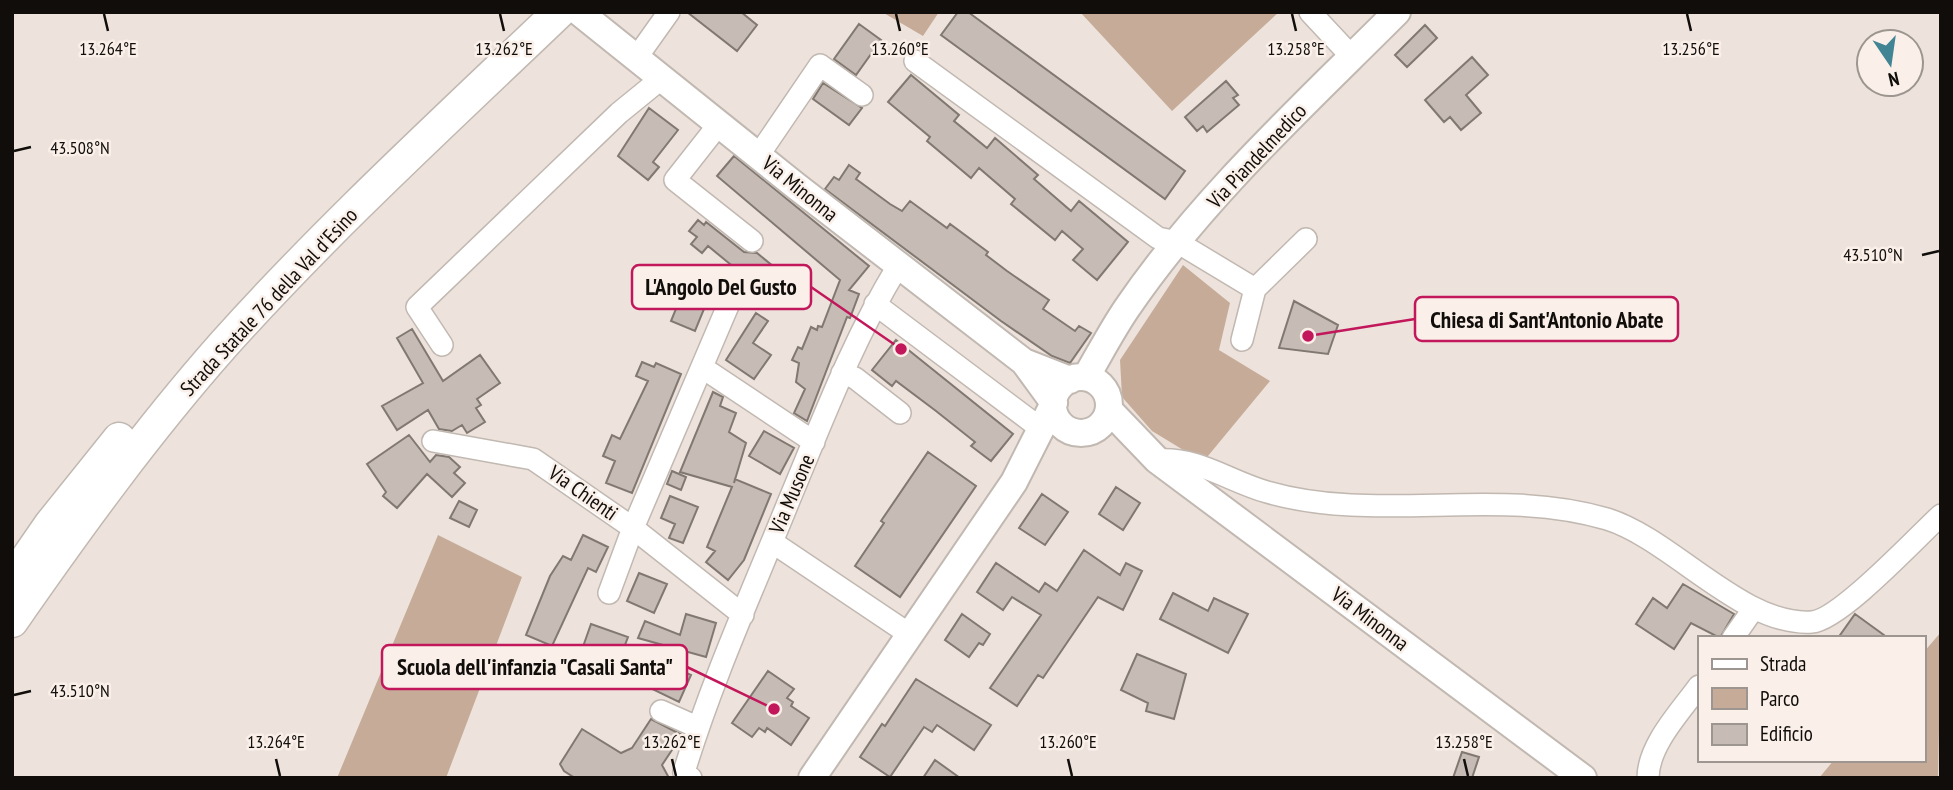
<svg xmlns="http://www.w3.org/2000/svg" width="1953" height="790" font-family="'PT Sans Narrow',sans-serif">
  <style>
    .green { fill: #c6ac98 }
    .building { fill: #c6bcb5; stroke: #817872; stroke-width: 2 }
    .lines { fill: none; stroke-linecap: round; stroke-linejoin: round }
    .minor-casing { stroke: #c1b8b1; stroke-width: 24 }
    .major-casing { stroke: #c1b8b1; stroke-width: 30 }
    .highway-casing { stroke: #c1b8b1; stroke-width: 35 }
    .minor { stroke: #fff; stroke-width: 21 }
    .major { stroke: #fff; stroke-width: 26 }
    .highway { stroke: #fff; stroke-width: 32 }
    .ticks { fill: none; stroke: #100d0a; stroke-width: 2.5 }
    .labels { text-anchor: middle; stroke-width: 5; stroke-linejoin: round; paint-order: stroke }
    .street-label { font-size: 21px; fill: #100d0a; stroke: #faf0e9 }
    .ticks-label { font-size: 18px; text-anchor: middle; fill: #100d0a; stroke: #faf0e9; stroke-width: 5; stroke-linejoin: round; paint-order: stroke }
    .leader { fill: none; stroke: #c2185b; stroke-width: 2.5 }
    .callout-dot { fill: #c2185b; stroke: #faf0e9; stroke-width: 2.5 }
    .callout { fill: #faf0e9; stroke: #c2185b; stroke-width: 2.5 }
    .callout-label { font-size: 23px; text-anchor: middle; font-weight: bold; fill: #100d0a }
  </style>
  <rect width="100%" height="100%" fill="#ede3dc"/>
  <path class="green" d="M882,12h57l-16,24z
    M1080,12h199l-107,99z
    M1183,265l47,38 -11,47 51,31 -67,81 -51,-31 -30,-34 -2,-37z
    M438,535l84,42 -76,201h-109z
    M1941,632l-3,146h-119l15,-18h89v-107z"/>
  <path class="building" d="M687,12h54l16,13 -20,26z
    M958,12h10l217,159 -20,28 -224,-164z
    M859,24l22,16 -25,35 -22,-16z
    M1425,25l12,13 -30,29 -12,-12z
    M1472,57l16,18 -22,20 15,18 -20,17 -11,-13 -6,5 -19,-22z
    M911,75l48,40 -5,6 33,27 8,-10 43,37 -4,4 37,32 8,-10 49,41 -31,38 -24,-20 10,-11 -21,-18 -7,9 -44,-36 4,-5 -36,-31 -8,10 -44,-37 3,-4 -42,-35z
    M1226,81l12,14 -5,3 6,7 -32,27 -4,-6 -6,5 -12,-14z
    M823,83l39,25 -13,17 -36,-26z
    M649,108l29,22 -25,32 6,5 -11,13 -30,-24z
    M734,156l135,110 -20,24 10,4 -9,24 -3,-1 -40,104 -13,-8 11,-24 -9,-7 3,-19 -7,-3 6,-13 4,2 9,-22 6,3 1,-4 4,1 18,-47 -123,-104z
    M849,165l11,8 -4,6 34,25 12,7 8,-10 37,27 3,-4 38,28 -2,3 21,16 42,29 -6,9 32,22 4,-5 12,7 -21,30 -18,-7 -51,-35 -176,-132 9,-12 5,3z
    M698,220l6,5 2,-3 38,30 13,1 22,18 -16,20 -55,-45 -6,7 -11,-9 6,-7 -8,-6z
    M691,272l24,10 -20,49 -24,-10z
    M1294,301l44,24 -10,29 -49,-6z
    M756,313l12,8 -15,22 18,12 -17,24 -28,-19z
    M412,329l31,52 37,-26 20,28 -23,16 4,6 -5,3 9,14 -18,11 -5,-8 -10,6 -13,-2 -11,-19 -31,20 -15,-24 41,-23 -26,-45z
    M896,340l117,94 -22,27 -20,-15 4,-4 -39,-31 -40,-30 -4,5 -20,-16z
    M642,362l12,5 2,-4 25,11 -49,119 -26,-10 9,-22 -12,-5 9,-21 8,4 28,-58 -12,-5z
    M713,392l10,5 -3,9 16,7 -7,19 17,11 -12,40 1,-4 36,15 -27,66 -16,20 -22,-18 9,-11 -8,-4 25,-60 -52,-15z
    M764,431l30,17 -14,26 -31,-18z
    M409,435l21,27 6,-7 13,2 11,10 -6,6 11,10 -13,14 -25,-23 -30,34 -14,-12 3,-4 -19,-28z
    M928,452l48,34 -76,111 -45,-31 29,-43 -3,-2z
    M672,471l14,6 -5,13 -14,-6z
    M1116,487l24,16 -17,27 -24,-16z
    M1042,494l26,18 -23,33 -26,-17z
    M670,496l28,11 -15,36 -14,-5 6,-14 -14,-6z
    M459,501l18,9 -8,17 -19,-9z
    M583,535l25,12 -12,25 -8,-4 -36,78 -26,-11 24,-59 13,-20 8,4z
    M1084,550l36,25 6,-12 16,8 -19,39 -25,-13 -55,81 -5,-3 -21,31 -27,-18 51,-73 -29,-18 -9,13 -26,-18 19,-29 43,29 6,-9 12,8z
    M639,573l28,11 -13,29 -27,-12z
    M1683,584l51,30 -14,24 -29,-15 -17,26 -38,-25 17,-26 14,10z
    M1173,593l35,18 6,-13 34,16 -20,39 -68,-34z
    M686,614l30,9 -10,34 -68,-19 7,-17 35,14z
    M962,614l28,20 -7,11 -4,-2 -10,14 -24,-17z
    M1855,614l33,24h-50z
    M591,624l37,13 -3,8 66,30 -12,27 -70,-34 -30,-10z
    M1137,654l49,20 -12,45 -28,-8 2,-8 -27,-13z
    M768,671l26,18 -7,9 6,4 -2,4 18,12 -18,27 -24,-17 -2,4 -6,-4 -7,9 -20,-14z
    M916,679l75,46 -17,25 -37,-25 -5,7 -8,-5 -34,50 -30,-20 22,-33 3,2z
    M651,719l31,16 -20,30 7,13h-94l-11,-7 -4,-7 22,-35 39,24 11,-5z
    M1462,752l17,5 -7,21h-19z
    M935,760l25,18h-37z"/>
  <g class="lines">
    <defs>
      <path id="minor" d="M1310,12l42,45
        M637,57l32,-45
        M915,61l243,177 19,4 78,47 -13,51
        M719,124l-44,56 77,61
        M758,156l62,-91 42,30
        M1255,289l51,-50
        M730,301l-97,227 110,87
        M875,304l165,124
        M442,345l-25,-38 202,-194 43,-35
        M703,368l111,74
        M842,373l13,5 45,35
        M433,441l100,18 100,69 -24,65
        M1157,460c42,-3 71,21 110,32 111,32 229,-6 340,27 65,20 136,108 205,103 28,-2 105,-85 129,-107
        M772,542l137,92
        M1733,638l21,-30
        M661,711l36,16
        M691,778l-7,-6c28,-92 68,-180 104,-269 34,-81 64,-162 110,-237
        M1648,778c0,-33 33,-67 51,-92"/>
      <path id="major" d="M579,12l217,174 228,176 46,18
        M1086,377c13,-22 26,-47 41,-69 75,-110 176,-202 270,-296
        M1053 405a28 28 0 1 1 56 0a28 28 0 1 1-56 0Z
        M1109,410l48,50 426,318
        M812,778l202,-296 40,-79 -30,-41"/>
      <path id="highway" d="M12,580l38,-55 69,-86
        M12,621c66,-95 135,-190 212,-277 105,-117 222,-224 335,-332"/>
    </defs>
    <use href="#minor" class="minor-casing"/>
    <use href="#major" class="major-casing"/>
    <use href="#highway" class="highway-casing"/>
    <use href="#minor" class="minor"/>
    <use href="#major" class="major"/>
    <use href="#highway" class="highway"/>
  </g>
  <path class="ticks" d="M104,14l4,17M500,14l4,17M896,14l4,17M1292,14l4,17M1687,14l4,17M14,151l17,-4M1922,255l17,-4M14,695l17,-4M276,759l4,17M672,759l4,17M1068,759l4,17M1464,759l4,17"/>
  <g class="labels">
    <g class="street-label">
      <text transform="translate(1257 156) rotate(-47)" y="7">Via Piandelmedico</text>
      <text transform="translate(800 189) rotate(39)" y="7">Via Minonna</text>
      <text transform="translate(269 302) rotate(-47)" y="7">Strada Statale 76 della Val d'Esino</text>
      <text transform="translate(583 493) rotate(35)" y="7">Via Chienti</text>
      <text transform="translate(792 494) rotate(-67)" y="7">Via Musone</text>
      <text transform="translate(1370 619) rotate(37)" y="7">Via Minonna</text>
    </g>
  </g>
  <g class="ticks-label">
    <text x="108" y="55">13.264°E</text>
    <text x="504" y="55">13.262°E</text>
    <text x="900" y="55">13.260°E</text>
    <text x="1296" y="55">13.258°E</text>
    <text x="1691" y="55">13.256°E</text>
    <text x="80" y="154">43.508°N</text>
    <text x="1873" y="261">43.510°N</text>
    <text x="80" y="697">43.510°N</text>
    <text x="276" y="748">13.264°E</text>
    <text x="672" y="748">13.262°E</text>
    <text x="1068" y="748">13.260°E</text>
    <text x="1464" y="748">13.258°E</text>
  </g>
  <path class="leader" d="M901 349L811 287M1308 336L1415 319M774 709L687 667"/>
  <g class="callout-dot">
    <circle cx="901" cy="349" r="7"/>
    <circle cx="1308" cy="336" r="7"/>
    <circle cx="774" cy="709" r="7"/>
  </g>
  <g class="callout">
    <rect x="632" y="265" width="179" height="44" rx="7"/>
    <rect x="1415" y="297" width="263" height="44" rx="7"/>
    <rect x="382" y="645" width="305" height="44" rx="7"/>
  </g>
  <g class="callout-label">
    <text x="721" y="295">L'Angolo Del Gusto</text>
    <text x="1547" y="328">Chiesa di Sant'Antonio Abate</text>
    <text x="535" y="675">Scuola dell'infanzia "Casali Santa"</text>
  </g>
  <rect width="1953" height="790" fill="none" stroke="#100d0a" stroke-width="28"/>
  <rect x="1698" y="636" width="228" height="126" fill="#faf0e9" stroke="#9c9590" stroke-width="2"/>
  <rect x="1712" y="659" width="35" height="10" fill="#ffffff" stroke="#9c9590" stroke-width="2"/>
  <text x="1760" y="671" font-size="21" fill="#100d0a">Strada</text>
  <rect x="1712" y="688" width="35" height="21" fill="#c6ac98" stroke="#9c9590" stroke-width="2"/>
  <text x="1760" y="706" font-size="21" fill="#100d0a">Parco</text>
  <rect x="1712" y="724" width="35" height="21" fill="#c6bcb5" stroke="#9c9590" stroke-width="2"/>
  <text x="1760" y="741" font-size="21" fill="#100d0a">Edificio</text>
  <g transform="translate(1890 63) rotate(167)"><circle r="33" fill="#faf0e9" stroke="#9c9590" stroke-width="2"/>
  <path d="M0-5L12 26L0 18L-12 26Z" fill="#418494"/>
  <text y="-10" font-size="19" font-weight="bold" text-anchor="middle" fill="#100d0a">N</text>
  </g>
</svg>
